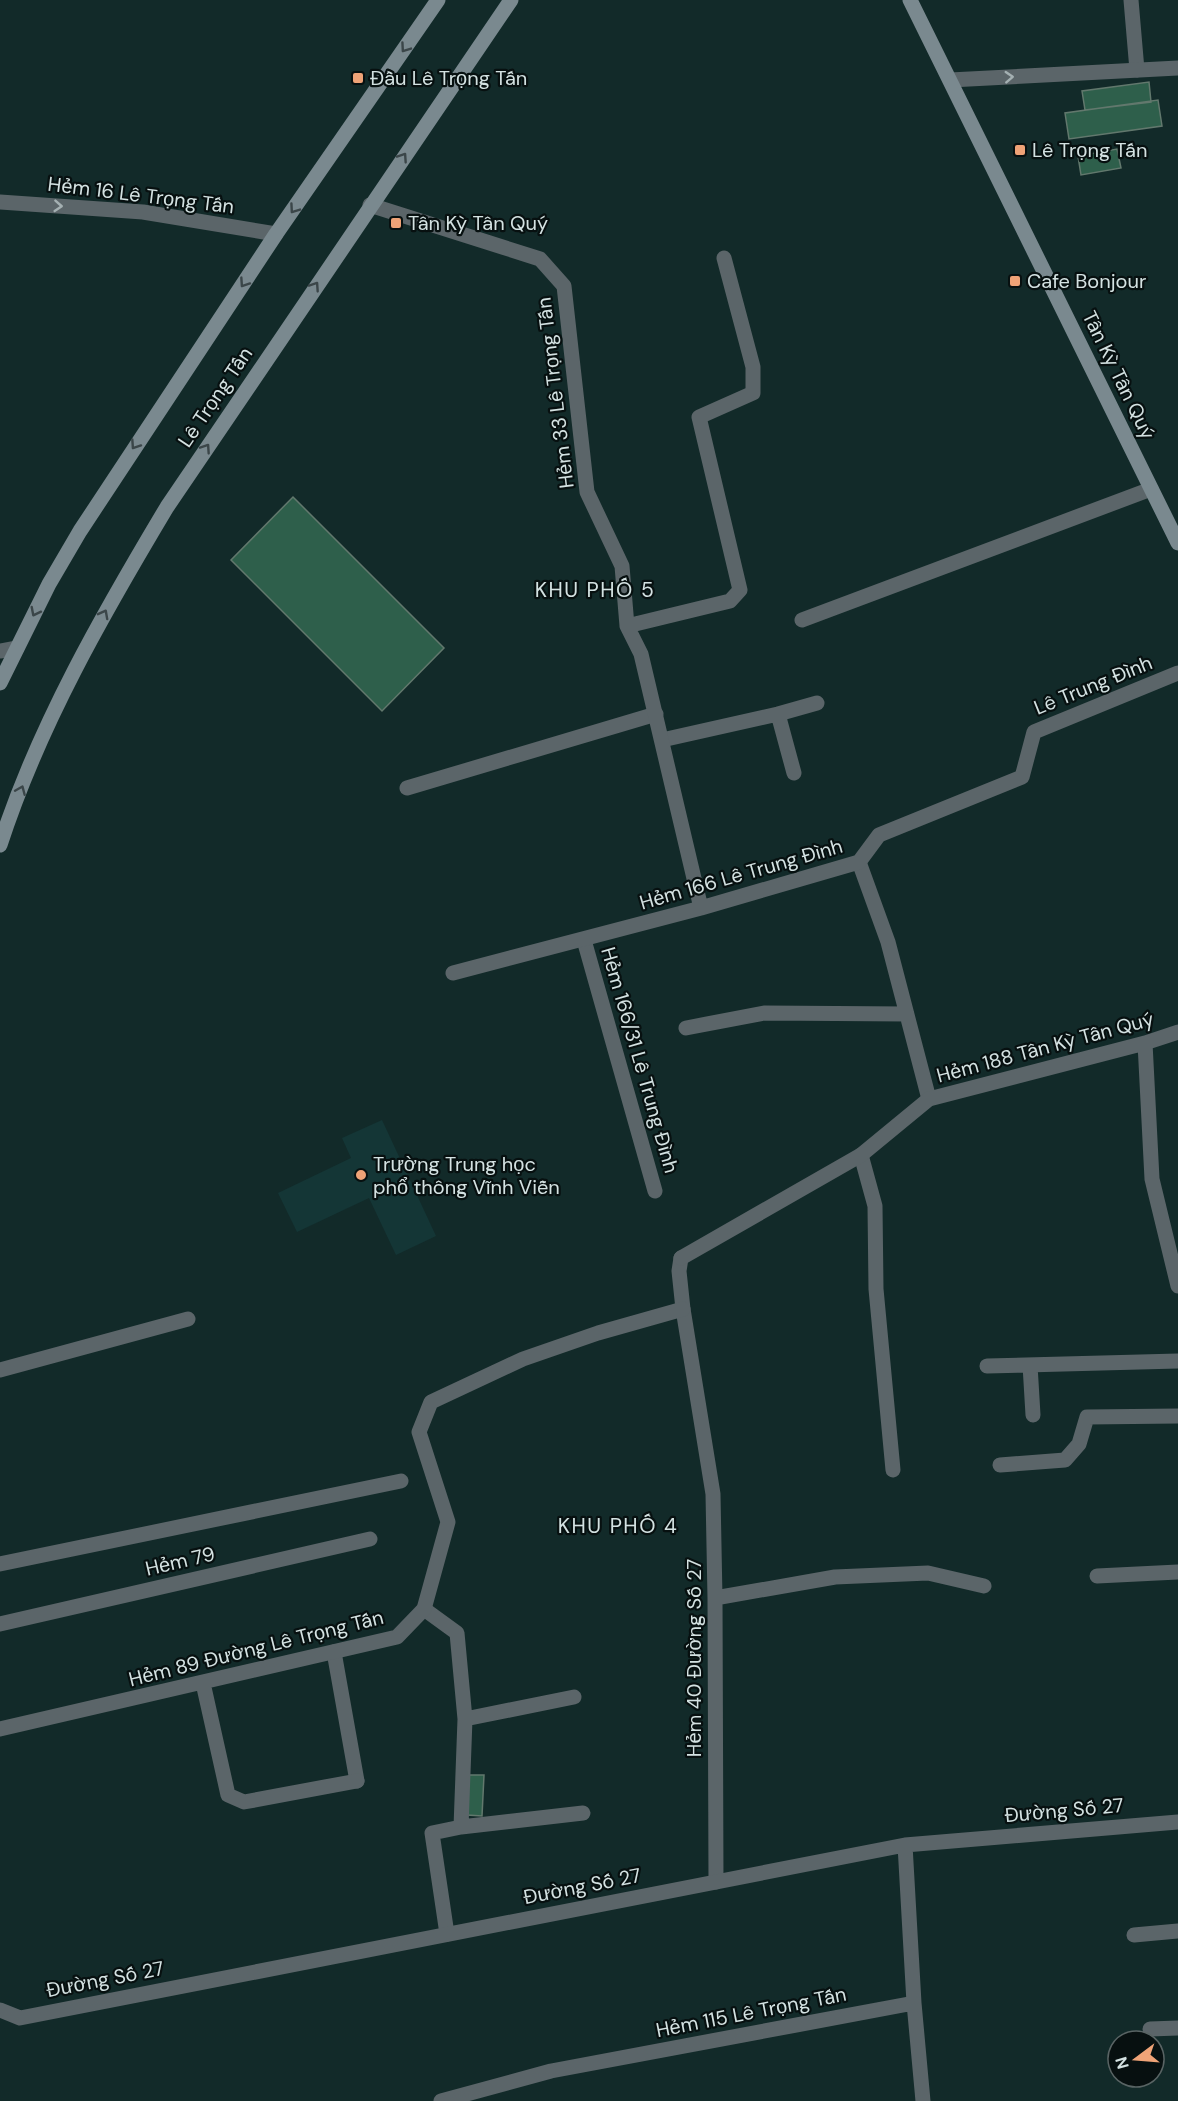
<svg xmlns="http://www.w3.org/2000/svg" width="1178" height="2101" font-family="'DM Sans',sans-serif">
  <style>
    .built { fill: #143636 }
    .building { fill: #2e5f4b; stroke: #62786d; stroke-width: 1.5 }
    .lines { fill: none; stroke-linecap: round; stroke-linejoin: round }
    .service { stroke: #5b6569; stroke-width: 15 }
    .minor { stroke: #5b6569; stroke-width: 15 }
    .secondary { stroke: #7a898f; stroke-width: 15 }
    .oneway { stroke: #3b4649 }
    .oneway2 { stroke: #a4b0b2 }
    .poi-dot { fill: #efa377; stroke: #071010; stroke-width: 2 }
    .labels { text-anchor: middle; stroke-width: 4.5; stroke-linejoin: round; paint-order: stroke }
    .poi-label { font-size: 20px; fill: #d4e2e2; stroke: #071010; text-anchor: start }
    .street-label { font-size: 20px; fill: #d4e2e2; stroke: #071010 }
    .neighbourhood-label { font-size: 21px; letter-spacing: 1.5px; fill: #d4e2e2; stroke: #071010 }
  </style>
  <rect width="100%" height="100%" fill="#122a29"/>
  <path class="built" d="M382,1120l54,116 -40,19 -27,-57 -72,34 -19,-39 73,-35 -9,-20z"/>
  <path class="building" d="M1149,82l2,20 -66,8 -3,-19z
    M1158,100l4,26 -93,13 -4,-26z
    M1117,149l4,19 -40,7 -3,-19z
    M293,497l151,151 -62,63 -151,-151z
    M468,1775h16l-2,41 -15,-1z"/>
  <g class="lines">
    <path class="service" d="M1131,0l6,70
      M802,620l349,-131
      M0,651l17,-3
      M778,714l16,59
      M662,740l116,-26 39,-11
      M407,788l249,-74
      M859,862l29,80 41,157
      M584,940l71,251
      M686,1028l78,-15 143,1
      M861,1155l14,51 1,83 17,181
      M681,1258l-2,13 4,38 30,185 2,104 1,284
      M1030,1365l3,50
      M987,1366l191,-5
      M1000,1465l65,-5 14,-16 8,-27 91,-1
      M1097,1576l81,-4
      M715,1598l120,-21 93,-4 56,13
      M424,1609l33,24 8,86 -4,108 -29,6 15,101
      M334,1652l23,129
      M465,1719l109,-22
      M461,1827l122,-14
      M1134,1935l44,-4
      M1150,2029l28,-1"/>
    <path class="minor" d="M950,80l228,-12
      M0,202l143,10 133,22
      M370,205l170,54 24,27 23,206 35,74 5,60 14,28 60,254
      M627,626l103,-25 10,-11 -41,-173 54,-24v-26l-29,-109
      M453,973l248,-65 158,-46 20,-27 143,-58 12,-45 144,-59
      M1145,1043l7,136 26,107
      M681,1258l180,-103 68,-56 216,-56 33,-11
      M0,1370l188,-51
      M0,1564l401,-83
      M0,1624l370,-85
      M203,1683l25,112 16,7 113,-21
      M0,1729l397,-92 27,-28 24,-87 -29,-90 12,-30 92,-43 75,-26 85,-24
      M905,1845l9,158 9,98
      M0,2010l20,8 885,-173 273,-23
      M441,2101l110,-30 363,-68"/>
    <path class="secondary" d="M910,0l268,543
      M0,683l49,-99 31,-53 196,-297 162,-234
      M0,845c39,-120 103,-231 167,-338l344,-507"/>
  </g>
  <defs><path id="oneway-chevron" d="M-2-3.5L2.5 0L-2 3.5" fill="none" stroke-width="1.6" stroke-linecap="round" stroke-linejoin="round" transform="scale(1.5)"/></defs>
  <g class="oneway">
    <use href="#oneway-chevron" transform="translate(405 48) rotate(125)"/>
    <use href="#oneway-chevron" transform="translate(403 157) rotate(-56)"/>
    <use href="#oneway-chevron" transform="translate(294 209) rotate(125)"/>
    <use href="#oneway-chevron" transform="translate(244 283) rotate(124)"/>
    <use href="#oneway-chevron" transform="translate(315 286) rotate(-56)"/>
    <use href="#oneway-chevron" transform="translate(135 445) rotate(124)"/>
    <use href="#oneway-chevron" transform="translate(206 448) rotate(-56)"/>
    <use href="#oneway-chevron" transform="translate(35 612) rotate(117)"/>
    <use href="#oneway-chevron" transform="translate(104 614) rotate(-62)"/>
    <use href="#oneway-chevron" transform="translate(21 790) rotate(-67)"/>
  </g>
  <g class="oneway2">
    <use href="#oneway-chevron" transform="translate(1009 77) rotate(-3)"/>
    <use href="#oneway-chevron" transform="translate(58 206) rotate(4)"/>
  </g>
  <g class="poi-dot">
    <rect x="352" y="72" width="12" height="12" rx="3"/>
    <rect x="1014" y="144" width="12" height="12" rx="3"/>
    <rect x="390" y="217" width="12" height="12" rx="3"/>
    <rect x="1009" y="275" width="12" height="12" rx="3"/>
    <circle cx="361" cy="1175" r="6"/>
  </g>
  <g class="labels">
    <g class="poi-label">
      <text x="370" y="85">Đầu Lê Trọng Tấn</text>
      <text x="1032" y="157">Lê Trọng Tấn</text>
      <text x="408" y="230">Tân Kỳ Tân Quý</text>
      <text x="1027" y="288">Cafe Bonjour</text>
      <text x="373" y="1171">Trường Trung học<tspan x="373" dy="23">phổ thông Vĩnh Viễn</tspan></text>
    </g>
    <g class="street-label">
      <text transform="translate(141 195) rotate(7)" y="7">Hẻm 16 Lê Trọng Tấn</text>
      <text transform="translate(1119 375) rotate(64)" y="7">Tân Kỳ Tân Quý</text>
      <text transform="translate(555 393) rotate(-97)" y="7">Hẻm 33 Lê Trọng Tấn</text>
      <text transform="translate(215 397) rotate(-56)" y="7">Lê Trọng Tấn</text>
      <text transform="translate(1093 685) rotate(-22)" y="7">Lê Trung Đình</text>
      <text transform="translate(741 874) rotate(-16)" y="7">Hẻm 166 Lê Trung Đình</text>
      <text transform="translate(1045 1047) rotate(-15)" y="7">Hẻm 188 Tân Kỳ Tân Quý</text>
      <text transform="translate(640 1060) rotate(74)" y="7">Hẻm 166/31 Lê Trung Đình</text>
      <text transform="translate(180 1561) rotate(-13)" y="7">Hẻm 79</text>
      <text transform="translate(256 1648) rotate(-14)" y="7">Hẻm 89 Đường Lê Trọng Tấn</text>
      <text transform="translate(694 1658) rotate(-90)" y="7">Hẻm 40 Đường Số 27</text>
      <text transform="translate(1064 1810) rotate(-5)" y="7">Đường Số 27</text>
      <text transform="translate(582 1886) rotate(-11)" y="7">Đường Số 27</text>
      <text transform="translate(105 1979) rotate(-11)" y="7">Đường Số 27</text>
      <text transform="translate(751 2012) rotate(-11)" y="7">Hẻm 115 Lê Trọng Tấn</text>
    </g>
    <g class="neighbourhood-label">
      <text x="595" y="597">KHU PHỐ 5</text>
      <text x="618" y="1533">KHU PHỐ 4</text>
    </g>
  </g>
  <g transform="translate(1136 2059) rotate(254)"><circle r="28" fill="#071010" stroke="#596464" stroke-width="1.5"/>
  <path d="M0-4.5L10 22L0 15L-10 22Z" fill="#efa377"/>
  <text y="-9" font-size="16" font-weight="bold" text-anchor="middle" fill="#d4e2e2">N</text>
  </g>
</svg>
